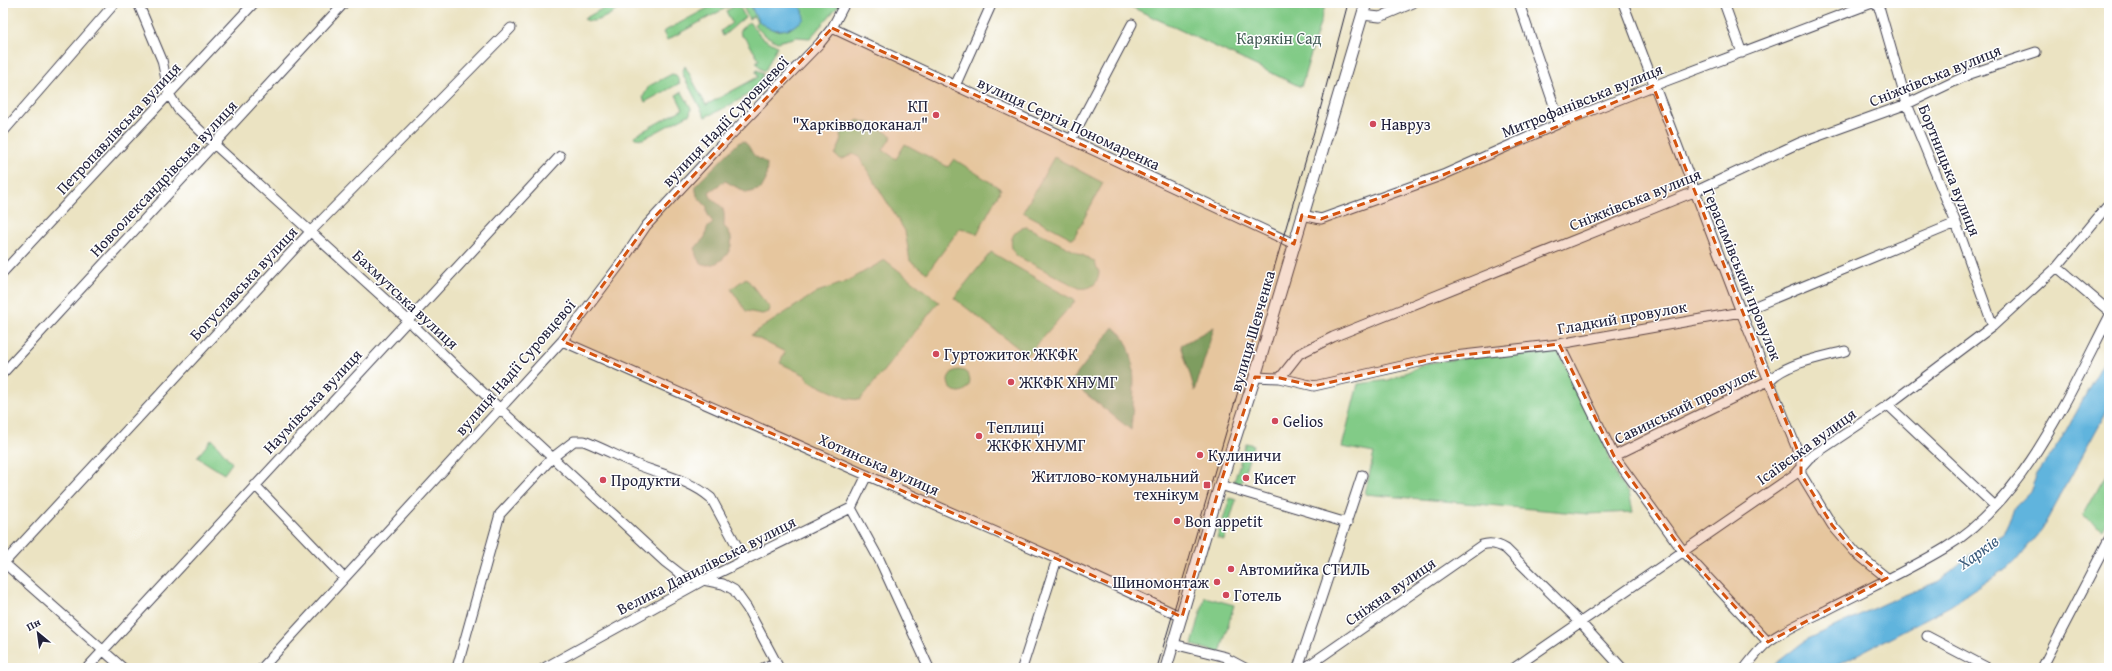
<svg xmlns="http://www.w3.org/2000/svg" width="2112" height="671" font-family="'Gentium Book Plus',serif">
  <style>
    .green { fill: #82cb87; stroke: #527661 }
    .forest { fill: #69af74; stroke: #466858 }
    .water { fill: #61b4dd; stroke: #426b8c }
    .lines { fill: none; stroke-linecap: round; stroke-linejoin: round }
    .minor-casing { stroke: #403f4f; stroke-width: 11 }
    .major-casing { stroke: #403f4f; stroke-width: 13 }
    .minor { stroke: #fff; stroke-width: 9 }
    .major { stroke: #fff; stroke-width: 11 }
    .tram { stroke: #22223b; stroke-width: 1 }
    .marked { fill: #d45411; fill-opacity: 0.2; stroke: #d45411; stroke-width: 3; stroke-dasharray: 8 5; stroke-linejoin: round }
    .poi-dot { fill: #d1495b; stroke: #fff; stroke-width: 1.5 }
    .labels { text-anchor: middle; stroke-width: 3; stroke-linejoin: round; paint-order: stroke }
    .park-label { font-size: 16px; fill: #445d56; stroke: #fff }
    .street-label { font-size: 16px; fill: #22223b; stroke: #fff }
    .poi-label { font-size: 16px; fill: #22223b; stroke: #fff; text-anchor: start }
    .water-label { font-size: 17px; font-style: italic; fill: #3b5c7c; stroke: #fff }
  </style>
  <rect width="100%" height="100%" fill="#fff"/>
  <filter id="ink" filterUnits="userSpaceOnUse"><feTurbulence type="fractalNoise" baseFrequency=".025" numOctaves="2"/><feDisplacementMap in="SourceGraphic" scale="8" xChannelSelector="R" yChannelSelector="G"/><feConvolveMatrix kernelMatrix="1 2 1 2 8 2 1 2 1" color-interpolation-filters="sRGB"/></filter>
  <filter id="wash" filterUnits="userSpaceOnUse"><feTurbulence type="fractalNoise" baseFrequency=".012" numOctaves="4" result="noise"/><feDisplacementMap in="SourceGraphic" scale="16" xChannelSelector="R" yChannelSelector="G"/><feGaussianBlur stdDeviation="0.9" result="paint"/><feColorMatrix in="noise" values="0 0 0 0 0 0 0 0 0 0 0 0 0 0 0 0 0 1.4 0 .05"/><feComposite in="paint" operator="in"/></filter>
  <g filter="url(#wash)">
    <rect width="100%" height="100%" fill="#ebe3c2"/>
    <path class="green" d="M612,3h16c-11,6 -31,24 -44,16z
      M717,3h18l-68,37 -4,-8z
      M741,3h10l1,6 24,22 16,-3 11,-18 -7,-7h45l-31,35 -13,-1 -20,5 -14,-8 -9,-9 3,-4 -4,-5 -4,3z
      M1123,3h203l-25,84z
      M738,4l7,13 -22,19 -2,-5 11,-8 -6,-12z
      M749,22l12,15 16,9 -12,25 -4,-2 -5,-7 3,-2 -12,-20 -6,-5 -1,-5z
      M685,66l21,39 52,-28 -2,-5 1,-2 6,3c-3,21 -41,36 -58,44l-23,-44z
      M672,74l4,1 4,8 -35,19 -2,-5 6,-11z
      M682,92l9,16 -1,6 -47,25 -8,-1 -1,-2 49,-27 -7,-14z
      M858,120l16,5 18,11 -9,14 13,9 9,-15 43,23 6,-8 47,30 -24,45 -17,-6 -33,45 -17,-12 -5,-30 -46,-74 -6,-3 -12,6 -6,-5 6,-13 -1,-8z
      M1054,157l49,26 -30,56 -50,-27z
      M1027,227l67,34 5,11c0,12 -9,18 -20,16l-62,-32c-11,-11 -5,-28 10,-29z
      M991,252l84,49 -48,54 -73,-57z
      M885,260l54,42 -79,98 -15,-2 -36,-17 -4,-6 -25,-12 5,-11 -34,-17 66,-43 29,-10z
      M746,278l24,30 -1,4 -7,2 -16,-3 -15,-22z
      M1559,353l38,73 21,54 11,12 4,20 -45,2 -223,-20 9,-41 -32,-6 16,-63 31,-4 39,-17 46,-6z
      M948 381a11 11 0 1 1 22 0a11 11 0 1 1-22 0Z
      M212,439l20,24 -8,11 -27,-17z
      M1246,443l7,2 -12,39 -7,-2z
      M2109,469v49l-6,12 -20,-14z
      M1230,498l6,2 -12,40 -7,-2z
      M1205,597l29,8 -14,48 -28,-8z"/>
    <path class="forest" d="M743,141c6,4 7,8 10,13 3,4 10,6 14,10l-1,16 -5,9 -14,4 -22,-12 -16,11c2,10 10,10 14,17 2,5 1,12 1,17 27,26 -28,60 -29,22l10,-11 2,-9 6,-5 -6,-10v-6l-10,-11 -2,-10 43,-43z
      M1113,327c29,19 20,73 18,103l-60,-48z
      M1214,327l-19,64 -14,-46z"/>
    <path class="water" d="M751,3h45l7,7 1,9c-20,19 -48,13 -53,-16z
      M2109,352v55l-67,122 -27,33 -65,44 -119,62h-61l36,-28 79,-37 54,-22 32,-27 32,-19 12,-28 15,-15 7,-18 22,-31z"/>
  </g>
  <g filter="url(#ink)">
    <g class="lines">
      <defs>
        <path id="minor" d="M138,3l24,57 7,34 9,15 37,36 193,175 92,89 165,153 18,14 40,8 11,6 13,18 32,60
          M1519,3l41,120
          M1623,3l118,309 60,147v15l31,51 24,28 31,25
          M1724,3l18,50
          M1875,3l5,7 27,94 49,119 37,103
          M1362,15l18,2 33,-14
          M832,28l462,216
          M955,86l37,-83
          M3,132l112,-129
          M1071,140l61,-116
          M1302,215l19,4 122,-44 117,-52 93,-37 219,-83
          M2057,267l52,44
          M3,272l251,-269
          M562,341l495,218 125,58
          M1559,344l55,112 69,95 85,91
          M3,373l341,-370
          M1255,377l25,1 19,-24 34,-17 361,-145 105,-49 108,-39 63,-30 66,-22
          M1280,378l34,8 123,-28 122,-14 182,-32 215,-89
          M1888,405l107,101
          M1614,456l156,-76c16,-17 53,-23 75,-29
          M255,485l89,93
          M1220,485l127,38
          M851,508l29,53 49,107
          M3,562l120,106
          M3,564l308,-333 200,-203
          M1927,636l61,32
          M1173,644l53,13 9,11
          M1230,660l15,8
          M87,668l473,-512
          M262,668l300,-327 59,-78 25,-37 74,-80 100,-103 12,-15 13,-25
          M457,668l43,-154 52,-56 22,-17h10c18,7 35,16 54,24 25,10 52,15 73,33l34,63
          M544,668l158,-87 149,-73 16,-33
          M763,668l13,-6
          M1022,668l35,-109
          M1298,668l64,-193
          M1305,668l177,-123c9,-3 16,-1 24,4l74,73 42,46
          M1514,668l280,-193 15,-17 79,-53 105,-79 64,-59 52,-63
          M1745,668c7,-9 15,-20 24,-27 17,-12 37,-21 56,-30 40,-21 82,-40 120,-63 78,-46 124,-154 164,-231
          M2042,668l67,-129"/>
        <path id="major" d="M1166,668l54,-183 35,-108 111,-374"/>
      </defs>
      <use href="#minor" class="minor-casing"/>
      <use href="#major" class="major-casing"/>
      <use href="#minor" class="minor"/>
      <use href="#major" class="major"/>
      <path class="tram" d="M1157,668l159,-543 32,-122"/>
    </g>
  </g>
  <path class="marked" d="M832,28l462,216 8,-29 19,4 122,-44 210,-89 148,373v15l31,51 24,28 31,25 -119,64 -85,-91 -69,-95 -55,-112 -122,14 -123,28 -34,-8 -25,-1 -35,108 -38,132 -125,-58 -495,-218 84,-115z"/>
  <g class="poi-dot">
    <circle cx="936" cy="115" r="4"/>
    <circle cx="1373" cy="124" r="4"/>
    <circle cx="936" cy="354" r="4"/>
    <circle cx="1011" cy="382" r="4"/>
    <circle cx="1275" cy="421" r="4"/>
    <circle cx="979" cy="436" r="4"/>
    <circle cx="1200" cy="455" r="4"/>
    <circle cx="1246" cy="478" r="4"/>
    <circle cx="603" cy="480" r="4"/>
    <rect x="1203" y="481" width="8" height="8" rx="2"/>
    <circle cx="1177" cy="521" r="4"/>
    <circle cx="1231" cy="569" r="4"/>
    <circle cx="1217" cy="582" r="4"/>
    <circle cx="1226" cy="595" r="4"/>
  </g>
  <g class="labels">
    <g class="park-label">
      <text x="1279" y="44">Карякін Сад</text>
    </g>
    <g class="street-label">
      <text transform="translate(1935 75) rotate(-22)" y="6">Сніжківська вулиця</text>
      <text transform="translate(1582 100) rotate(-22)" y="6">Митрофанівська вулиця</text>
      <text transform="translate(725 121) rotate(-46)" y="6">вулиця Надії Суровцевої</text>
      <text transform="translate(1069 123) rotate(25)" y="6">вулиця Сергія Пономаренка</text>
      <text transform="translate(118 128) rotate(-47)" y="6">Петропавлівська вулиця</text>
      <text transform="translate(1950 170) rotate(68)" y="6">Бортницька вулиця</text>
      <text transform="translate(163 178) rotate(-47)" y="6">Новоолександрівська вулиця</text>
      <text transform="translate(1635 199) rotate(-22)" y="6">Сніжківська вулиця</text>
      <text transform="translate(1743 274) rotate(68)" y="6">Герасимівський провулок</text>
      <text transform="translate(243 283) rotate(-47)" y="6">Богуславська вулиця</text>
      <text transform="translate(406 299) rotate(43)" y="6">Бахмутська вулиця</text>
      <text transform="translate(1622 317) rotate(-10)" y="6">Гладкий провулок</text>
      <text transform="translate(1252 331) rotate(-74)" y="6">вулиця Шевченка</text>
      <text transform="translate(515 367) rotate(-49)" y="6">вулиця Надії Суровцевої</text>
      <text transform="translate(312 401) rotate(-47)" y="6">Наумівська вулиця</text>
      <text transform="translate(1685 405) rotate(-26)" y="6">Савинський провулок</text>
      <text transform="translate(1806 446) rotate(-36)" y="6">Ісаївська вулиця</text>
      <text transform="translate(879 464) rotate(24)" y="6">Хотинська вулиця</text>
      <text transform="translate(706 565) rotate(-27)" y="6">Велика Данилівська вулиця</text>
      <text transform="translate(1390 591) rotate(-35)" y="6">Сніжна вулиця</text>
    </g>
    <g class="poi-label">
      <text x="928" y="112" text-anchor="end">КП<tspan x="928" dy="18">"Харківводоканал"</tspan></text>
      <text x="1381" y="130">Навруз</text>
      <text x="944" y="360">Гуртожиток ЖКФК</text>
      <text x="1019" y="388">ЖКФК ХНУМГ</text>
      <text x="1283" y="427">Gelios</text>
      <text x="987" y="433">Теплиці<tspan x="987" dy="18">ЖКФК ХНУМГ</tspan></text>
      <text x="1208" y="461">Кулиничи</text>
      <text x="1199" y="482" text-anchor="end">Житлово-комунальний<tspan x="1199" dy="18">технікум</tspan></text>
      <text x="1254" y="484">Кисет</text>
      <text x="611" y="486">Продукти</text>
      <text x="1185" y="527">Bon appetit</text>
      <text x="1239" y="575">Автомийка СТИЛЬ</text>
      <text x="1209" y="588" text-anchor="end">Шиномонтаж</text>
      <text x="1234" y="601">Готель</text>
    </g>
    <g class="water-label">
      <text transform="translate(1978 552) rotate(-36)" y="6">Харків</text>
    </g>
  </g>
  <rect width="2112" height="671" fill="none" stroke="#fff" stroke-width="16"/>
  <g transform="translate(38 633) rotate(331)" stroke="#ffffff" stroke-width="3" paint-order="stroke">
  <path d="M0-3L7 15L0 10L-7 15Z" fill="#22223b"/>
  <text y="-6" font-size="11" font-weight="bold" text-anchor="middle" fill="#22223b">Пн</text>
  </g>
</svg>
